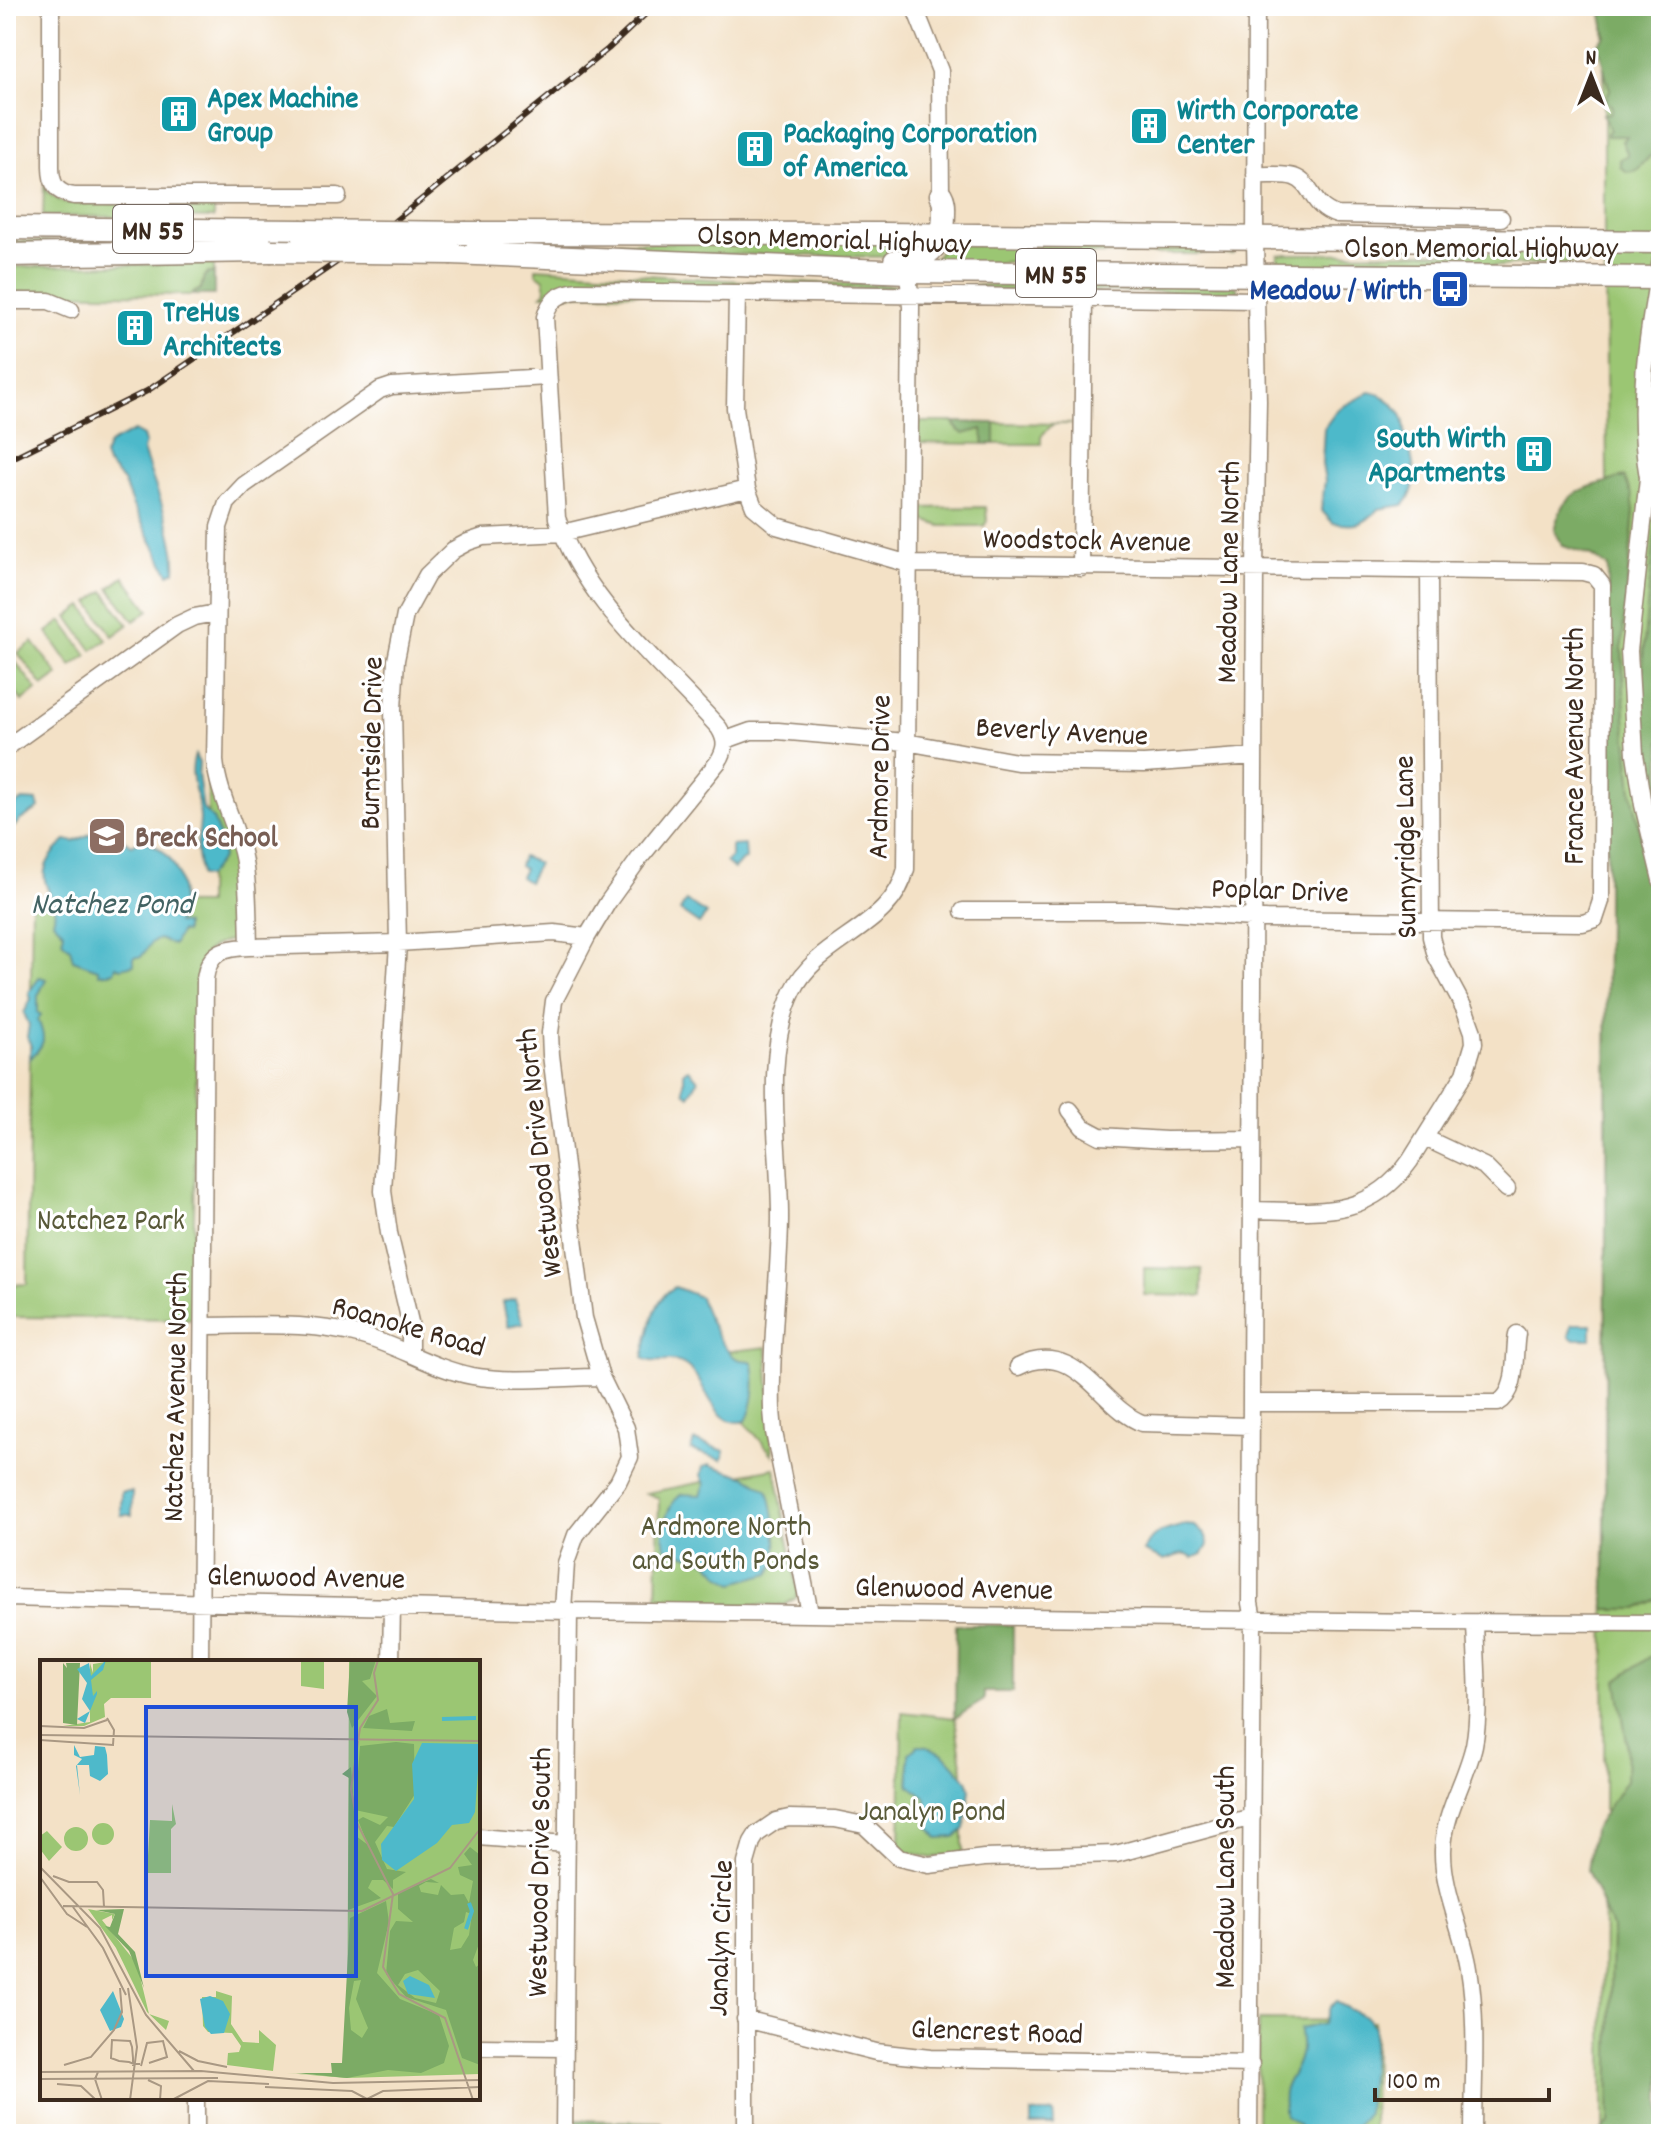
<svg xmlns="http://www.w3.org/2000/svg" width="1667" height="2140" font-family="Dekko,sans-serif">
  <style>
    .green { fill: #9bc673; stroke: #6b7848; stroke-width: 2 }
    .forest { fill: #7cab65; stroke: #5c6a42; stroke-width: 2 }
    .water { fill: #4eb9ca; stroke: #447274; stroke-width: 2 }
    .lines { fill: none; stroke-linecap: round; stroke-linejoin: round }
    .minor-casing { stroke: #978672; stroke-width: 19 }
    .major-casing { stroke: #978672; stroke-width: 25 }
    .minor { stroke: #fff; stroke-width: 16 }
    .major { stroke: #fff; stroke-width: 22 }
    .rail-casing { stroke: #3b2a1e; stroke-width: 6 }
    .rail { stroke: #fff; stroke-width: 3; stroke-dasharray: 9; stroke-linecap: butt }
    .major-bridge-casing { stroke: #978672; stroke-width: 25; stroke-linecap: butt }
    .major-bridge { stroke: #fff; stroke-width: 22 }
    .labels { text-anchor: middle; stroke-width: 6; stroke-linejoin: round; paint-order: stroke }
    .shield { fill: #fff; stroke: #766a62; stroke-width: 2 }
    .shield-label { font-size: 28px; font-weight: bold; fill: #3b2a1e }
    .culture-label { font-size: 30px; font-weight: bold; fill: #0d838f; stroke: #fff; text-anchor: start }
    .street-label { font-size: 30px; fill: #3b2a1e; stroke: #fff }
    .transit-label { font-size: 30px; font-weight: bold; fill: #164399; stroke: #fff; text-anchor: end }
    .education-label { font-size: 30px; font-weight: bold; fill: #785e54; stroke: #fff; text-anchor: start }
    .park-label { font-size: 30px; fill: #585938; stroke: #fff }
    .water-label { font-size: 32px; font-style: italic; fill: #436363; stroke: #fff }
    .inset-river { fill: none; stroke: #4eb9ca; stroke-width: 4 }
    .inset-road { fill: none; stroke: #a99883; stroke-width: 2 }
    .view { fill: #1d4ed8; fill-opacity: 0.15; stroke: #1d4ed8; stroke-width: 4 }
    .inset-edge { fill: none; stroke: #3b2a1e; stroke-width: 4 }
  </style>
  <rect width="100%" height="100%" fill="#fff"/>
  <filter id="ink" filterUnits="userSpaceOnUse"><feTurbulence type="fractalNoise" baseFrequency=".0125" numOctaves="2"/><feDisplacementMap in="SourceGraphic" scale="16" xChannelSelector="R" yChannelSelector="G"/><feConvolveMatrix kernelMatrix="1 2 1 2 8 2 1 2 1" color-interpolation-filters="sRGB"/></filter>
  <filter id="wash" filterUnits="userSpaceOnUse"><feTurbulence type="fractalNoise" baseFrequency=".006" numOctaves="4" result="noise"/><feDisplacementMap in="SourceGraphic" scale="32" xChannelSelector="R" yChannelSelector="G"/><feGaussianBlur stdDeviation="1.8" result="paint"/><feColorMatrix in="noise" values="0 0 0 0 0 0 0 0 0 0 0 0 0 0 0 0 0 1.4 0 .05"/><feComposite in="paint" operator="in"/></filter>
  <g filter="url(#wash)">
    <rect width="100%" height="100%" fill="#f3e1c6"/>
    <path class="green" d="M1604,6h57v2128h-58l5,-1549 -3,-321h-75l-72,5 -181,-3 1,-11 8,-1 318,-2z
      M44,184l4,9 16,10 150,1v14l-171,-2z
      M147,237l85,6 -226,4v-6l59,1z
      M520,242l404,1 -21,14c-128,-2 -255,-3 -383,-10z
      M946,244l288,4 -1,6h-156l-88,10 -59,-1z
      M214,263v10h-5l-8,16 -11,6 -184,-2v-26z
      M536,268l204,13 155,4 1,3 -354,7 4,-4 -2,-12 -8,-6z
      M1061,284l171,2 5,1v5h9l-283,-1v-5z
      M919,422h35l1,5 20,4 5,-3 3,2 1,14 -68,-1v-20z
      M995,423l79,1h-21l-12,12v8h-46z
      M986,507l1,14 -3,5h-43l-26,-9v-9z
      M124,577l25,33 -15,11 -25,-33z
      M104,591l24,34 -15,11 -24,-34z
      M83,606l24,34 -15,10 -24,-33z
      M62,621l25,34 -16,11 -24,-34z
      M33,642l25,33 -15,11 -25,-33z
      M12,657l25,33 -15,11 -16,-22v-17z
      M208,769l28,97 5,62 -4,10c-21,6 -33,9 -39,32l-5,310h2v39l-186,-2 -1,-32 19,-1 5,-381 175,1z
      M1144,1268l58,1v27l-58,-1z
      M767,1347l6,108 -86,-99z
      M775,1468l23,125 -2,5 -12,7 -127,-1 2,-106 -13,-5z
      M902,1712l53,6 8,53v82l-32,5 -31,-8z
      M1258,2020l116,1 -1,113h-116z"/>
    <path class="forest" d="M1608,6h53v146l-11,4 -13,14 -9,2 -8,-5v-8l8,-4 -6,-14 5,-5h-20v-3l3,-3 -7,-16 7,-1 2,-6 -6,-7 4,-11c-7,-16 -6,-29 -13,-44l9,-9 -4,-21z
      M209,273h5v22h-24l11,-6 3,-13z
      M954,422l41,1v21h-11l-2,-15 -18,5 -6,-4z
      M1624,477l8,17 2,17 -12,133 3,72 7,76 29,145v663h-6l-17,9h-33l3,-1042 -16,-11 -29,-10 -9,-16c11,-44 32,-41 70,-53z
      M1661,486v336l-6,-1c-27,-110 -6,-224 6,-335z
      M956,1625h57v67h-29v8l-29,18z
      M1661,1649v485h-62l10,-11 3,-195 -25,-58 6,-39 33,-51 1,-37 -10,-63z
      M571,2120l91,2v12h-91z"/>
    <path class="water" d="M1370,392c14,2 28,14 33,27 1,2 2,11 2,13 6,21 18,56 -2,73l-25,4c-14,17 -24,17 -45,14l-12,-13 4,-29 -3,-17 2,-36 14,-19z
      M134,431l9,5 2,7 -2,7c10,33 35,89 32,121l-6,3 -36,-68 -10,-25 -16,-17 -3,-8 5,-12z
      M195,755l4,8 -1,12 5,34 10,10 9,24v15l-15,19 -7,-1c0,-10 -5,-23 -3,-32 1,-8 3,-17 3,-25 0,-21 -13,-43 -5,-64z
      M23,800l14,1 2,7 -20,13 -13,15v-26l7,-1 3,-5z
      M90,834c12,7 20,13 33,6l9,5 9,-5c36,9 48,49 36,83l8,1v9l-4,-2 -8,14 -14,-6 -7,3 -11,15h-7v8l-13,3 -5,-2 -2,6 -15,2 -1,-5 -25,-9 -3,-12 -8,-7 2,-9 -11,-11c10,-28 -33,-42 14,-81l7,2z
      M745,845l1,14 -4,1 -8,9 -8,-7 5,-5v-11z
      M522,857l16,6 -10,19 -8,-5 4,-8 -5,-3z
      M686,901l20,13 -7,10 -19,-13z
      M40,977l6,2 -8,17v16l3,3 -3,5c9,21 6,24 -8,39l1,-13 -4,-9 2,-12 -5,-12 7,-14 -2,-7z
      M689,1069l9,11 -9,16 -5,-4v-21z
      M675,1287l25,10c4,14 24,57 38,62 4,2 9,1 13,2l2,3c3,18 2,41 -7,57 -34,9 -39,-42 -61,-56 -12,-9 -31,1 -42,-7 6,-23 9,-60 32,-71z
      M515,1299l8,24 -15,3 -5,-24z
      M1572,1324h19v15h-18l-4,-3z
      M694,1441l31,10 -3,9 -31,-10z
      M710,1465l37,12 21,13c6,20 14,66 2,83l-36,10 -12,-7 -15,-15 -42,-13c-4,-18 1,-42 16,-54l20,1 4,-11 -4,-9 2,-8z
      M121,1492h11v23h-11z
      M1185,1525l10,1 11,10 2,9 -5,9 -11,4c-9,-8 -18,0 -29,2l-19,-8c6,-20 22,-22 41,-27z
      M918,1746h7l19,8 23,26 3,9 -5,40 -10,8 -17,1 -11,-13 -1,-27 -17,-13v-32z
      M1336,2002l31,16 7,9 -7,85c-11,24 -39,22 -61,22l-8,-10 -13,-8c-6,-38 8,-32 15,-61 3,-8 0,-18 0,-26l24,-5 6,-17z
      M1031,2113h22l1,9 -1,3h-22z"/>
  </g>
  <g filter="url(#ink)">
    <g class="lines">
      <defs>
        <path id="minor" d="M51,6v160c0,18 5,27 23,30h264
          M914,6l26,65 1,124
          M1255,175c12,1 28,-2 39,2 20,7 16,30 43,38l164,3
          M737,294l-2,114 12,81 7,18 23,19 132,38 674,8 11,3 8,10 -1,316 -6,18 -12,4 -317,-4 -117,-8h-186
          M6,301h43l22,9
          M1661,426l-2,22 -11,30 -19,173 6,103 8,51 18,75
          M1648,477c-13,-73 0,-145 13,-218
          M1081,568l3,-270
          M726,740l25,-9h27l128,11 111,20 127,2 110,-8
          M6,748l171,-123 17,-8 22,-4
          M249,947l149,-4 156,-10 33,4
          M1070,1110l13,17 17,9 66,4 86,-1
          M1425,1138l59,28 23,23
          M1252,1210c66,1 116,10 158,-49l55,-88 9,-30 -1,-11 -8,-22 -29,-54 -5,-19 -2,-367
          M203,1326c53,0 108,-5 159,10 37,10 72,33 110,40 41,7 87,1 129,1
          M410,1353v-31l-21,-89 -6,-42 15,-248 -5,-234 3,-49 9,-45 22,-40 26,-25 15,-8 15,-5 79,-4 185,-44
          M1018,1367c58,-30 83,41 124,56l109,3
          M1251,1403h247c21,-12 15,-48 19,-69
          M6,1598l563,13 855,11 237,1
          M563,1610l3,-47 10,-28 42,-53 12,-25 -4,-29 -25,-51 -17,-59 -33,-263 -1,-22 4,-32 33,-64 21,-35 31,-43 79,-97c8,-13 9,-21 1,-34 -58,-65 -134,-125 -162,-210l-12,-201c5,-18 15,-24 33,-26l678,9
          M810,1613l-36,-181 -2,-22c-2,-63 7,-126 8,-189 1,-72 -19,-163 13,-230 25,-53 99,-62 113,-122l5,-562 -3,-35
          M200,1662l5,-683c4,-28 19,-31 44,-32 -1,-32 0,-64 -7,-95 -8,-31 -24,-60 -27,-91l4,-234 8,-24 17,-18 136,-95 12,-4 156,-9
          M391,1662l1,-56
          M478,1837l88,7
          M745,2019l131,33 54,6 321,6
          M478,2047l86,1
          M196,2134v-36
          M564,2134l5,-523
          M746,2134v-271l6,-21 5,-8 19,-13 13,-3 46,1 29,6 35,33 30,7 55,-7 132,-4 136,-37
          M1249,2134l4,-514 -3,-17 5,-1034 3,-168 -3,-162 1,-233
          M1473,2134c0,-54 5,-111 -4,-165 -6,-39 -27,-79 -26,-119 1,-38 23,-69 31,-105 7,-35 2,-86 1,-122"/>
        <path id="major" d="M6,228l294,3
          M467,233l417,1 777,8
          M452,253l456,19 753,6
          M6,255l264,-4
          M895,261c31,1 49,-15 49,-47 0,-7 1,-12 -3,-19"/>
      </defs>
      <use href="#minor" class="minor-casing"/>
      <use href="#major" class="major-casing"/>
      <use href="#minor" class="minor"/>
      <use href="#major" class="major"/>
      <defs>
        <path id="rail" d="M6,461l141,-70 234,-159 227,-183 46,-43"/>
      </defs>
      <use href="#rail" class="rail-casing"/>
      <use href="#rail" class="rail"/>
      <defs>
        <path id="major-bridge" d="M300,231l167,2
          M270,251l182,2"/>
      </defs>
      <use href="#major-bridge" class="major-bridge-casing"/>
      <use href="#major-bridge" class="major-bridge"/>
    </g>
  </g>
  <defs>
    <symbol id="building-square" viewBox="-11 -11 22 22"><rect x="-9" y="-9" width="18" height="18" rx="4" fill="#0f9aa8" stroke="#fff"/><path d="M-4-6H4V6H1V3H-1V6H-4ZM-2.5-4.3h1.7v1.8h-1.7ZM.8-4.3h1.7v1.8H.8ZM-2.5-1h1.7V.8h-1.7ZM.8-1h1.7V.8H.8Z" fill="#fff"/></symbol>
    <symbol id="bus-square" viewBox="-11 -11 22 22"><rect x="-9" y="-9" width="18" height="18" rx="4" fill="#1a4fb4" stroke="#fff"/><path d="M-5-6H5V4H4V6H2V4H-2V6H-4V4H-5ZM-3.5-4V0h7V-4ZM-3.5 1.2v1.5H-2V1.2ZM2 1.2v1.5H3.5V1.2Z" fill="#fff"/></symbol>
    <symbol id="school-square" viewBox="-11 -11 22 22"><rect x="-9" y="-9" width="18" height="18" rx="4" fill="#8d6e63" stroke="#fff"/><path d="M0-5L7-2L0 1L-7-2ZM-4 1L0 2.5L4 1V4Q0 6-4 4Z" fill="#fff"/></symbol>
  </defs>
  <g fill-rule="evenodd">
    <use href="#building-square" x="157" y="92" width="44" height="44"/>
    <use href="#building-square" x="1127" y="104" width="44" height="44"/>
    <use href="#building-square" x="733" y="127" width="44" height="44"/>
    <use href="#bus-square" x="1428" y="267" width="44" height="44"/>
    <use href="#building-square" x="113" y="306" width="44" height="44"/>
    <use href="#building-square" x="1512" y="432" width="44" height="44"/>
    <use href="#school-square" x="85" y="814" width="44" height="44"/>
  </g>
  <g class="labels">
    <g class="shield">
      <rect x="113" y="205" width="80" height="48" rx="6"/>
      <rect x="1016" y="249" width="80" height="48" rx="6"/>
    </g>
    <g class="shield-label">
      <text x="153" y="239">MN 55</text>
      <text x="1056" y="283">MN 55</text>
    </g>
    <g class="culture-label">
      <text x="207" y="107">Apex Machine<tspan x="207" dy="34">Group</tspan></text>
      <text x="1177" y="119">Wirth Corporate<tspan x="1177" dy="34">Center</tspan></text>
      <text x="783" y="142">Packaging Corporation<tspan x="783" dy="34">of America</tspan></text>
      <text x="163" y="321">TreHus<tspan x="163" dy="34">Architects</tspan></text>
      <text x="1506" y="447" text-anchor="end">South Wirth<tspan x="1506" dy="34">Apartments</tspan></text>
    </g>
    <g class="street-label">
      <text transform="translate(834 238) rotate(2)" y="10">Olson Memorial Highway</text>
      <text x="1481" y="257">Olson Memorial Highway</text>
      <text transform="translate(1087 539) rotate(1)" y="10">Woodstock Avenue</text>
      <text transform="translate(1227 572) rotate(-89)" y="10">Meadow Lane North</text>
      <text transform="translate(1062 730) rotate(3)" y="10">Beverly Avenue</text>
      <text transform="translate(370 743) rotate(-89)" y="10">Burntside Drive</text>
      <text transform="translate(1573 746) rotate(-90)" y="10">France Avenue North</text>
      <text transform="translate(878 777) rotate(-89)" y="10">Ardmore Drive</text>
      <text transform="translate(1404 847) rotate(-91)" y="10">Sunnyridge Lane</text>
      <text transform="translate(1280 889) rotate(2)" y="10">Poplar Drive</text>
      <text transform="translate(538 1153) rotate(-96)" y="10">Westwood Drive North</text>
      <text transform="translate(409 1325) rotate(16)" y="10">Roanoke Road</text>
      <text transform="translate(174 1397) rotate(-89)" y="10">Natchez Avenue North</text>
      <text transform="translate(306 1576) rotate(1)" y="10">Glenwood Avenue</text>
      <text transform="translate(954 1587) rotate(1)" y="10">Glenwood Avenue</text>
      <text transform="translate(538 1872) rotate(-89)" y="10">Westwood Drive South</text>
      <text transform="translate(1224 1877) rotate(-90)" y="10">Meadow Lane South</text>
      <text transform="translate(719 1938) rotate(-88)" y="10">Janalyn Circle</text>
      <text transform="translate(997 2030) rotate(2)" y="10">Glencrest Road</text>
    </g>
    <g class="transit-label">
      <text x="1422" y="299">Meadow / Wirth</text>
    </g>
    <g class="education-label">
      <text x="135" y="846">Breck School</text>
    </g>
    <g class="park-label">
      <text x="111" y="1229">Natchez Park</text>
      <text x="726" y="1535">Ardmore North<tspan x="726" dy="34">and South Ponds</tspan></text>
      <text x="932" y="1820">Janalyn Pond</text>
    </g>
    <g class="water-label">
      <text x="112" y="913">Natchez Pond</text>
    </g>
  </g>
  <g transform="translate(40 1660)">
    <rect width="440" height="440" fill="#f3e1c6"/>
    <path d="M78,0l33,2v36h-40l-7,6 1,13 -21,9h-21l27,-4v-59l3,10v-9zM261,0h23v29l-23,-3zM309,0h131v414l-133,4 -61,-5 61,4zM132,144l4,20 -5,5v44h-24l3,-53 22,1zM52 174a11 11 0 1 1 22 0a11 11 0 1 1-22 0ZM24 179a12 12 0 1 1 24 0a12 12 0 1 1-24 0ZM7,171l15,16 -13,14 -9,-12v-13zM48,249l27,5 -3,6v-5l-10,5 35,44 12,50 20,7 -3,9 -19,-18 -31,-64zM176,331l16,5 -1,28 12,18 16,1v-13l17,15 -3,26 -46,-6 1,-12 11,-1 2,-6 -9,-13 -24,-1 -5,-6 -1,-29h14z" fill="#9bc673"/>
    <path d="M310,0h26l-6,19 -8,2 15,15 -25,32 -5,-16zM23,3l4,5 -1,-5h14l-3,62 -14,-2zM347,49l3,14 25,-2 -3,10 -49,-3 6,-12zM356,82l18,2 1,50 -21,33 -7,-1 -12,16 12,27 19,3 -13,8v9l-10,-9h-11l-4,8 13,10 -33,12 1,-132 -7,-4 9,-7 5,69 12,9 -10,-25 5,-3 17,8 8,-8 -33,-7 5,-64zM430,187l10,8v86l-7,19 3,7 4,-3v101l-18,-7 -16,-48 -40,-13 -20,-23 4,-43 6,-10 17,1 -15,-13v-16l33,-14 8,4 -13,-1 -7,4 2,6 17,3 3,-10 10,10 13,-1 5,9 4,-22 -13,-6 -2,-8 14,-2 -8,-11zM426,252l6,2 -3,21 -8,13 -11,2 4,-22 10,-6zM378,310l22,21 -4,12 -21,-5 -17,-13 7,-11zM346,241l3,21 -12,51 23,26 39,16 10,31 -5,17 -23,10 -33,-3 -41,8 -51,-5h36l-1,-10h11l8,-145zM321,320l-5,19 12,29 -6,10 -11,-8 -2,-22 5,-27zM84,249l-6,25 17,18 9,36 -15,-37 -24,-25 5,1 5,-13 -19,-4z" fill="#7cab65" fill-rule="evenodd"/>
    <path d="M66,0l-3,10 -12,10 2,16 4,-5v3l-12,29 -8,-4 13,-8 -8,-12 5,-16 -10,-14 12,-6 2,13zM382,83l58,1 -5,68 -6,11 -17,2 -15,18 -41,28 -14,-11 -1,-16 33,-45 -2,-35zM34,85l6,12 14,-2 1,-9 10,1 2,8 1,19 -8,7 -10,-5 -1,-11h-12l3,30 -4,-29 6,-7 -8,-4zM370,316l19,9 6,13 -27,-4 -5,-13zM73,331l11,28 -3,8 -11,4 -10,-21zM170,336l13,5 7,13 -6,19 -13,1 -6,-7 -5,-28z" fill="#4eb9ca"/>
    <path class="inset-river" d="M402,59l34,-1M426,269l6,-18 -3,-8"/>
    <path class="inset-road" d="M338,0l-4,13 4,27 -18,28 -9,61 6,34 36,71 -10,73 16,27 46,24 28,82M0,66l44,2 23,-8M0,75l440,6M0,80l73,5 1,-15 -7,-12M0,207l60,61 46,87 48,56M13,216l16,6h28l6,8 1,17M0,217l27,37 20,13M23,246l299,5 88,-43 30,-39M33,247l30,41 23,47M88,328l9,59 -7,53M139,391l19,10 29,6M24,405l27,-8 23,-27 8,-18 -2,-24M93,406v-8l-1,-11 -2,-6 -18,-1 -1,18 8,3 10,1 5,2h6M101,406l6,-23 16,-2 4,16 -18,6M0,412l161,-1 132,12 147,-3M58,412l-3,7 7,21M0,419l178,-1M108,420l13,6 -1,14M17,424l24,2 15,14M225,427l87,4 15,8 16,-8 97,-4M132,440l36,-19 61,3"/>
    <path class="view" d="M106,47h210v269h-210z"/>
    <rect width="440" height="440" class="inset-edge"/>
  </g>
  <rect width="1667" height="2140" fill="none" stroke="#fff" stroke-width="32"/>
  <g transform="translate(1591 76)" stroke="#ffffff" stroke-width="6" paint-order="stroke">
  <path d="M0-6L14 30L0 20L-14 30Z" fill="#3b2a1e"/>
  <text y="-12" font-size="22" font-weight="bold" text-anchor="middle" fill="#3b2a1e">N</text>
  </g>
  <path d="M1375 2088v12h174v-12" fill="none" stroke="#3b2a1e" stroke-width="4"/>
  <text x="1387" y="2088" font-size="24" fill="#3b2a1e" stroke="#ffffff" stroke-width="6" paint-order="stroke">100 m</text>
</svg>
